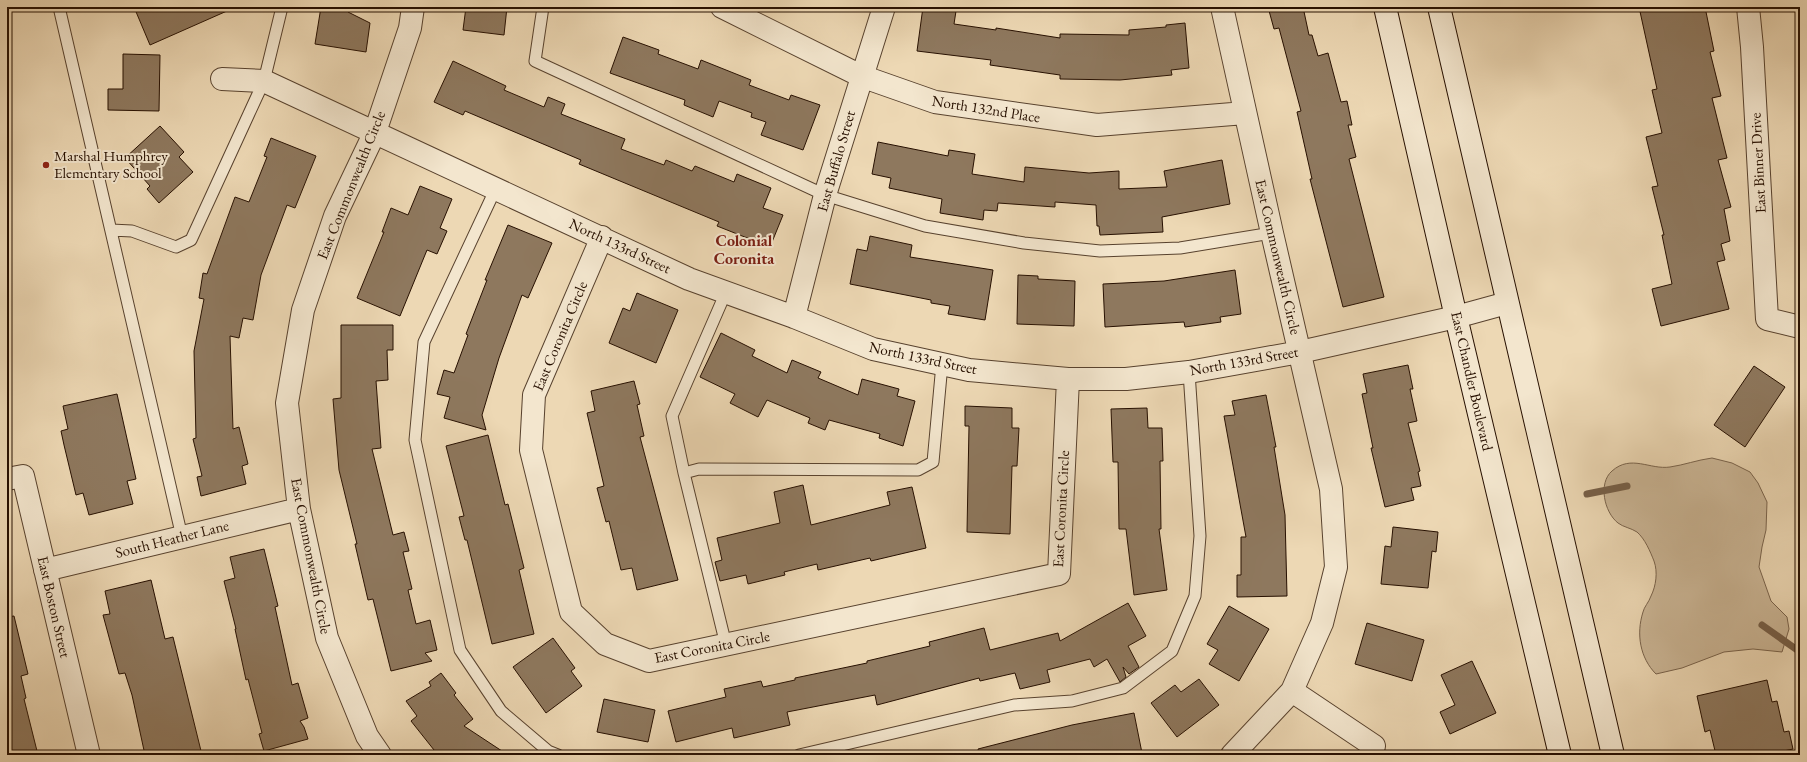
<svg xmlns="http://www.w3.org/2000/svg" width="1807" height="762" font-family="'EB Garamond',serif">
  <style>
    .green { fill: #cbb696; stroke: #79634c }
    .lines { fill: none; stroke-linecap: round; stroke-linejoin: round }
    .stream { stroke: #765f48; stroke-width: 7 }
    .building { fill: #8e785e; stroke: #271001 }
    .service-casing { stroke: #58422e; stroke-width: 13 }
    .minor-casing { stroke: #58422e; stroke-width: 24 }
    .secondary-casing { stroke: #271001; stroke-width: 24 }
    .service { stroke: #f3e6ce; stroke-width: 11 }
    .minor { stroke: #f3e6ce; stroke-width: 22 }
    .secondary { stroke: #f3e6ce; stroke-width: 22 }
    .poi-dot { fill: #8f2418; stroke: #f3e6ce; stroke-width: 1.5 }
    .labels { text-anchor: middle; stroke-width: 4; stroke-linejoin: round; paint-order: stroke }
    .street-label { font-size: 15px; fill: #271001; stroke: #f3e6ce }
    .poi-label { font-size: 15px; fill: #271001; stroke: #f3e6ce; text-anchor: start }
    .neighbourhood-label { font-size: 16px; font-weight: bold; fill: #7a1f14; stroke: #f3e6ce }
  </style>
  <rect width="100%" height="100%" fill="#edd8b4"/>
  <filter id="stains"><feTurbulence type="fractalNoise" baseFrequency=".005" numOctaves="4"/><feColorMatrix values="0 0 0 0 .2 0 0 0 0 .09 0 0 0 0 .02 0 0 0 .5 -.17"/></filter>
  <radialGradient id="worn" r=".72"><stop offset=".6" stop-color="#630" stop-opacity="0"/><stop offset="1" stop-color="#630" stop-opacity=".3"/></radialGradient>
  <path class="green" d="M1712,458l20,5 18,9 8,11 9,19 -1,28 -4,17 -3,20 12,34 16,16 2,12 -7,23 -29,-3 -29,3 -42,16 -26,6c-16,-16 -20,-40 -13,-62 1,-5 6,-10 8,-16 5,-10 7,-24 3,-35 -4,-10 -9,-22 -17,-29 -6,-4 -14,-5 -19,-9 -14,-11 -20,-40 -6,-52 19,-17 38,-1 58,-4 14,-2 27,-7 42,-9z"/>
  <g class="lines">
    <path class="stream" d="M1587,494l40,-8
      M1762,625l38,27"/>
  </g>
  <path class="building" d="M134,7h102l-86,38z
    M321,7h28l-1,5 22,11 -4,29 -51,-8z
    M466,7h41l-3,28 -41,-5z
    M923,7l33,4 -2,13 42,6v-2l64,10v-4l69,1v-5l37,-3v-2l19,-2 4,45 -18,2 1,5 -52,5 -60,-1v-4l-70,-10 1,-5 -74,-9z
    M1268,7h35l6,28h3l6,21 10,-3 13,49 6,-1 5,24h-4l8,32 -7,2 35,138 -41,10 -33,-128h2l-15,-67 4,-1 -22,-83 -5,1z
    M1639,7h66l9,44 -4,1 11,44 -9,2 15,60 -9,2 13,47 -7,2 6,32 -9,3 4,16 -8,2 12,47 -68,17 -9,-37 20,-5 -10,-49h2l-12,-48 6,-1 -12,-49 16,-4 -10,-43 5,-1z
    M623,37l36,13 -1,4 40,15 3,-9 50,20 -2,5 40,15 2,-5 29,10 -17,45 -42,-15 5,-13 -15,-5 1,-4 -33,-12 -6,16 -29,-12 1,-5 -75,-27z
    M123,54l37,1 -1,56 -51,-1v-21h15z
    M453,61l53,25 -2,4 40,17 4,-10 17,7 -4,10 64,25 -4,10 43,16 2,-5 26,11 3,-5 39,16 3,-8 34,14 -8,20 20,7 -13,32 -53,-21 2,-4 -140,-58 2,-4 -116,-49 -2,4 -29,-13z
    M160,126l24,26 -5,5 14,15 -34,31 -12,-14 3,-3 -25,-28z
    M271,138l45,18 -21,52 -8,-3 -26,70 -8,45 -10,-2 -4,20 -9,-2 3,93 6,-2 9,37 -6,2 4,18 -45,12 -4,-19 5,-1 -9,-37 3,-1 -2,-87 10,-52 -5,-1 4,-25 4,1 28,-77 14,5 18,-45 -3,-1z
    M878,142l70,14 1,-6 26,4 -3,20 52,8 1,-15 64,6 30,-2v18l48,-2 -3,-16 58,-11 8,44 -68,13 1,15 -63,3 -1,-9h-2l-1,-21 -41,-3v5l-57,-4 -1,8 -13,-1 -1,10 -43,-7 2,-14 -53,-11 2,-10 -19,-4z
    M420,186l32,13 -12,29 7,3 -10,23 -10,-4 -27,66 -43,-18 27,-66h-2l9,-24 17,7z
    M508,225l44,18 -24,55 -6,-3 -23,63 -17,57 4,15 -42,-12 6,-21 -13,-3 7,-24 10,3 14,-38 -2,-1 21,-54h-2z
    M870,236l42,9 -2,12 83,13 -8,50 -37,-6 2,-8 -19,-3v-3l-81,-16 7,-35 10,2z
    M1235,270l6,44 -21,3 1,5 -36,5 -1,-5 -79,5 -2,-43 61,-3z
    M1018,275l20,1v3l37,2 -1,45 -57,-2z
    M637,293l41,17 -22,53 -47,-20 14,-35 7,3z
    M341,325h52v25h-6l1,30 -12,1 5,67 -9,1 21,86 11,-3 5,19 -6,1 9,37 -4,1 8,34 14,-4 7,30 -12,3 7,8 -41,10 -18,-72 -5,1 -13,-56h2l-18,-74 -6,-71 8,-1z
    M721,333l34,17 -3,6 35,17 5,-13 29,12 -3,6 40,17 4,-16 37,10 -2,7 18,5 -12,45 -24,-8 1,-4 -51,-14 -4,10 -17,-7 2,-5 -43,-18 -9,17 -28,-14 5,-9 -35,-17z
    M1408,365l5,24h-3l7,32 -9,2 12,48 -2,1 3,14 -10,2 3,12 -29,7 -14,-59h2l-11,-54 5,-1 -4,-19z
    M1754,366l31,21 -40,60 -31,-22z
    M634,381l6,23 -3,1 7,31 -4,1 38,143 -41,10 -5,-22 -11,2 -12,-49 -3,1 -9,-34 7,-2 -17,-73 8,-2 -4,-20z
    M117,394l19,85 -9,2 6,23 -44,11 -6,-22 -7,2 -12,-50 -3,-14 7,-2 -5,-23z
    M1266,395l10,52h-2l11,68 2,81 -50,1v-22h4v-38h5l-22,-121 11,-1 -3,-14z
    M965,406l47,2v20h7l-2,38h-5l-2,68 -43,-2 2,-106h-4z
    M1147,408l1,20h14l1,33h-3l1,68h-2l8,61 -33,5 -8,-66h-7l-1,-67h-5l-2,-53z
    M488,435l17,70 3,-1 16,64 -5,2 15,64 -42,10 -25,-104h-2l-6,-23 5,-1 -18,-70z
    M803,485l8,40 79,-20 -3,-13 25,-5 14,61 -55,13 -1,-3 -52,12 -1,-6 -33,8 1,3 -37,9 -2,-9 -26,6 -5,-19 7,-2 -5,-22 63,-15 -6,-31z
    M1393,527l45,5 -2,20 -4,-1 -4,37 -47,-4 4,-38 6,1z
    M264,549l14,57 -3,1 17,78 6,-2 10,35 -8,3 4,6 4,12 -44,12 -5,-17 3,-1 -14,-54 -2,1 -11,-51h1l-12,-48 11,-3 -5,-21z
    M151,580l14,59 8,-2 29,118h-57l-13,-60 -7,-22 -6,1 -16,-59 7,-1 -5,-23z
    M1128,603l18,33 -18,10 11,21 -10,7 -6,-7 3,10 -6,5 -13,-23 -13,8 -4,-8 -43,11 3,12 -30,7 -5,-16 -35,8 -1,-3 -102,27 -2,-10 -88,17 3,13 -56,13 -2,-10 -56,14 -8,-31 58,-14 -2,-8 37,-8 2,6 32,-7v-2l72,-15v-2l63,-15 -1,-4 55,-14 6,22 68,-17 2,8z
    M1229,606l40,23 -30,52 -30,-17 9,-14 -11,-6z
    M14,616l14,58 -7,2 5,22 -2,1 14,56h-31v-138z
    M1367,623l57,17 -12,41 -57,-17z
    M553,638l22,30 -4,3 11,15 -36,27 -33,-46z
    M1472,661l24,52 -46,21 -10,-22 15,-7 -14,-30z
    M441,673l15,20 -2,2 19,24 -9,7 44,29h-70l-27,-34 6,-5 -11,-15 25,-15 -2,-4z
    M1199,679l20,26 -42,32 -26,-34 24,-18 6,7z
    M1767,680l5,22 5,-1 7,31 5,-1 4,18 -14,3 1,3h-64l-6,-25 -5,2 -8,-36z
    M604,699l51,11 -7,32 -51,-10z
    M1134,713l8,40 -10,2h-153l-1,-6 94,-24z"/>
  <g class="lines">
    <defs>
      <path id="service" d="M59,7l123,530
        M543,7l-8,54 290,134 100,31 99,17 76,8 80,-3 92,-15
        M496,188l-72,154 -9,98 45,210 41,61 47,40 10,4
        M111,230l21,1 44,16 15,-7 73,-159 18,-74
        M726,292l-54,124 12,57 42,172
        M684,473l15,-4 219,1 15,-8 9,-98
        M799,755l215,-50 58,-4 51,-13 49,-37 23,-55 5,-60 -11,-164"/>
      <path id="minor" d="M722,7l139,69 74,26 162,23 148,-12
        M1222,7l50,226 59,256 5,78 -14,56 -30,68 -60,64
        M1748,7l4,40 15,272 33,8
        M222,79l42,2 425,198 105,38 79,32 96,21 99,9h58l63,-7 111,-20 156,-35 51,-14
        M602,237l-68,158 -3,55 40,162 34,32 44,17 410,-87 9,-195
        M794,317l31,-122 59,-188
        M7,479l16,-3 66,279
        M45,570l254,-61
        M1292,691l82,55
        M380,755l-13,-19 -40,-98 -28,-129 -12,-106 16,-93 32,-94 40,-84 35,-104 3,-21"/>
      <path id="secondary" d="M1385,7l71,310 104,438
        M1439,7l174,748"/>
    </defs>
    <use href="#service" class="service-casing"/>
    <use href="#minor" class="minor-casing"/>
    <use href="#secondary" class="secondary-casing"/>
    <use href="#service" class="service"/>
    <use href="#minor" class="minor"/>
    <use href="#secondary" class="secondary"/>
  </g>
  <circle class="poi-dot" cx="46" cy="165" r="4"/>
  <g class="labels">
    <g class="street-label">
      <text transform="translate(986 109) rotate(9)" y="5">North 132nd Place</text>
      <text transform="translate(836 161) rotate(-74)" y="5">East Buffalo Street</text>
      <text transform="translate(1758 163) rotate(-93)" y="5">East Binner Drive</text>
      <text transform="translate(351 185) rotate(-68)" y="5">East Commonwealth Circle</text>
      <text transform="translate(620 246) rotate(25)" y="5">North 133rd Street</text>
      <text transform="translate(1278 257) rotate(77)" y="5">East Commonwealth Circle</text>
      <text transform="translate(560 336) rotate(-67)" y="5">East Coronita Circle</text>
      <text transform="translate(923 358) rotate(12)" y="5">North 133rd Street</text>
      <text transform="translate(1244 361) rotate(-10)" y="5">North 133rd Street</text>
      <text transform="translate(1472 381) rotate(77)" y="5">East Chandler Boulevard</text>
      <text transform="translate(1061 509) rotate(-87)" y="5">East Coronita Circle</text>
      <text transform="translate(172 539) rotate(-14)" y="5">South Heather Lane</text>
      <text transform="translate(311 556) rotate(79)" y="5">East Commonwealth Circle</text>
      <text transform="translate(54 607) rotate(77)" y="5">East Boston Street</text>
      <text transform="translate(712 647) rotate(-11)" y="5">East Coronita Circle</text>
    </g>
    <g class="poi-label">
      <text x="54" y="161">Marshal Humphrey<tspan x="54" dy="17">Elementary School</tspan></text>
    </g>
    <g class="neighbourhood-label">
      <text x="744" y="246">Colonial<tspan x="744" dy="18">Coronita</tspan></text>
    </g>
  </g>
  <rect width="1807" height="762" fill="none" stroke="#edd8b4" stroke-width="24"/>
  <rect x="8" y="8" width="1791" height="746" fill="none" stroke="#271001" stroke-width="2"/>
  <rect x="12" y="12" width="1783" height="738" fill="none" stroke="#271001"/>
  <rect width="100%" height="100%" filter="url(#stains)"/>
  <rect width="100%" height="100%" fill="url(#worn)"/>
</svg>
